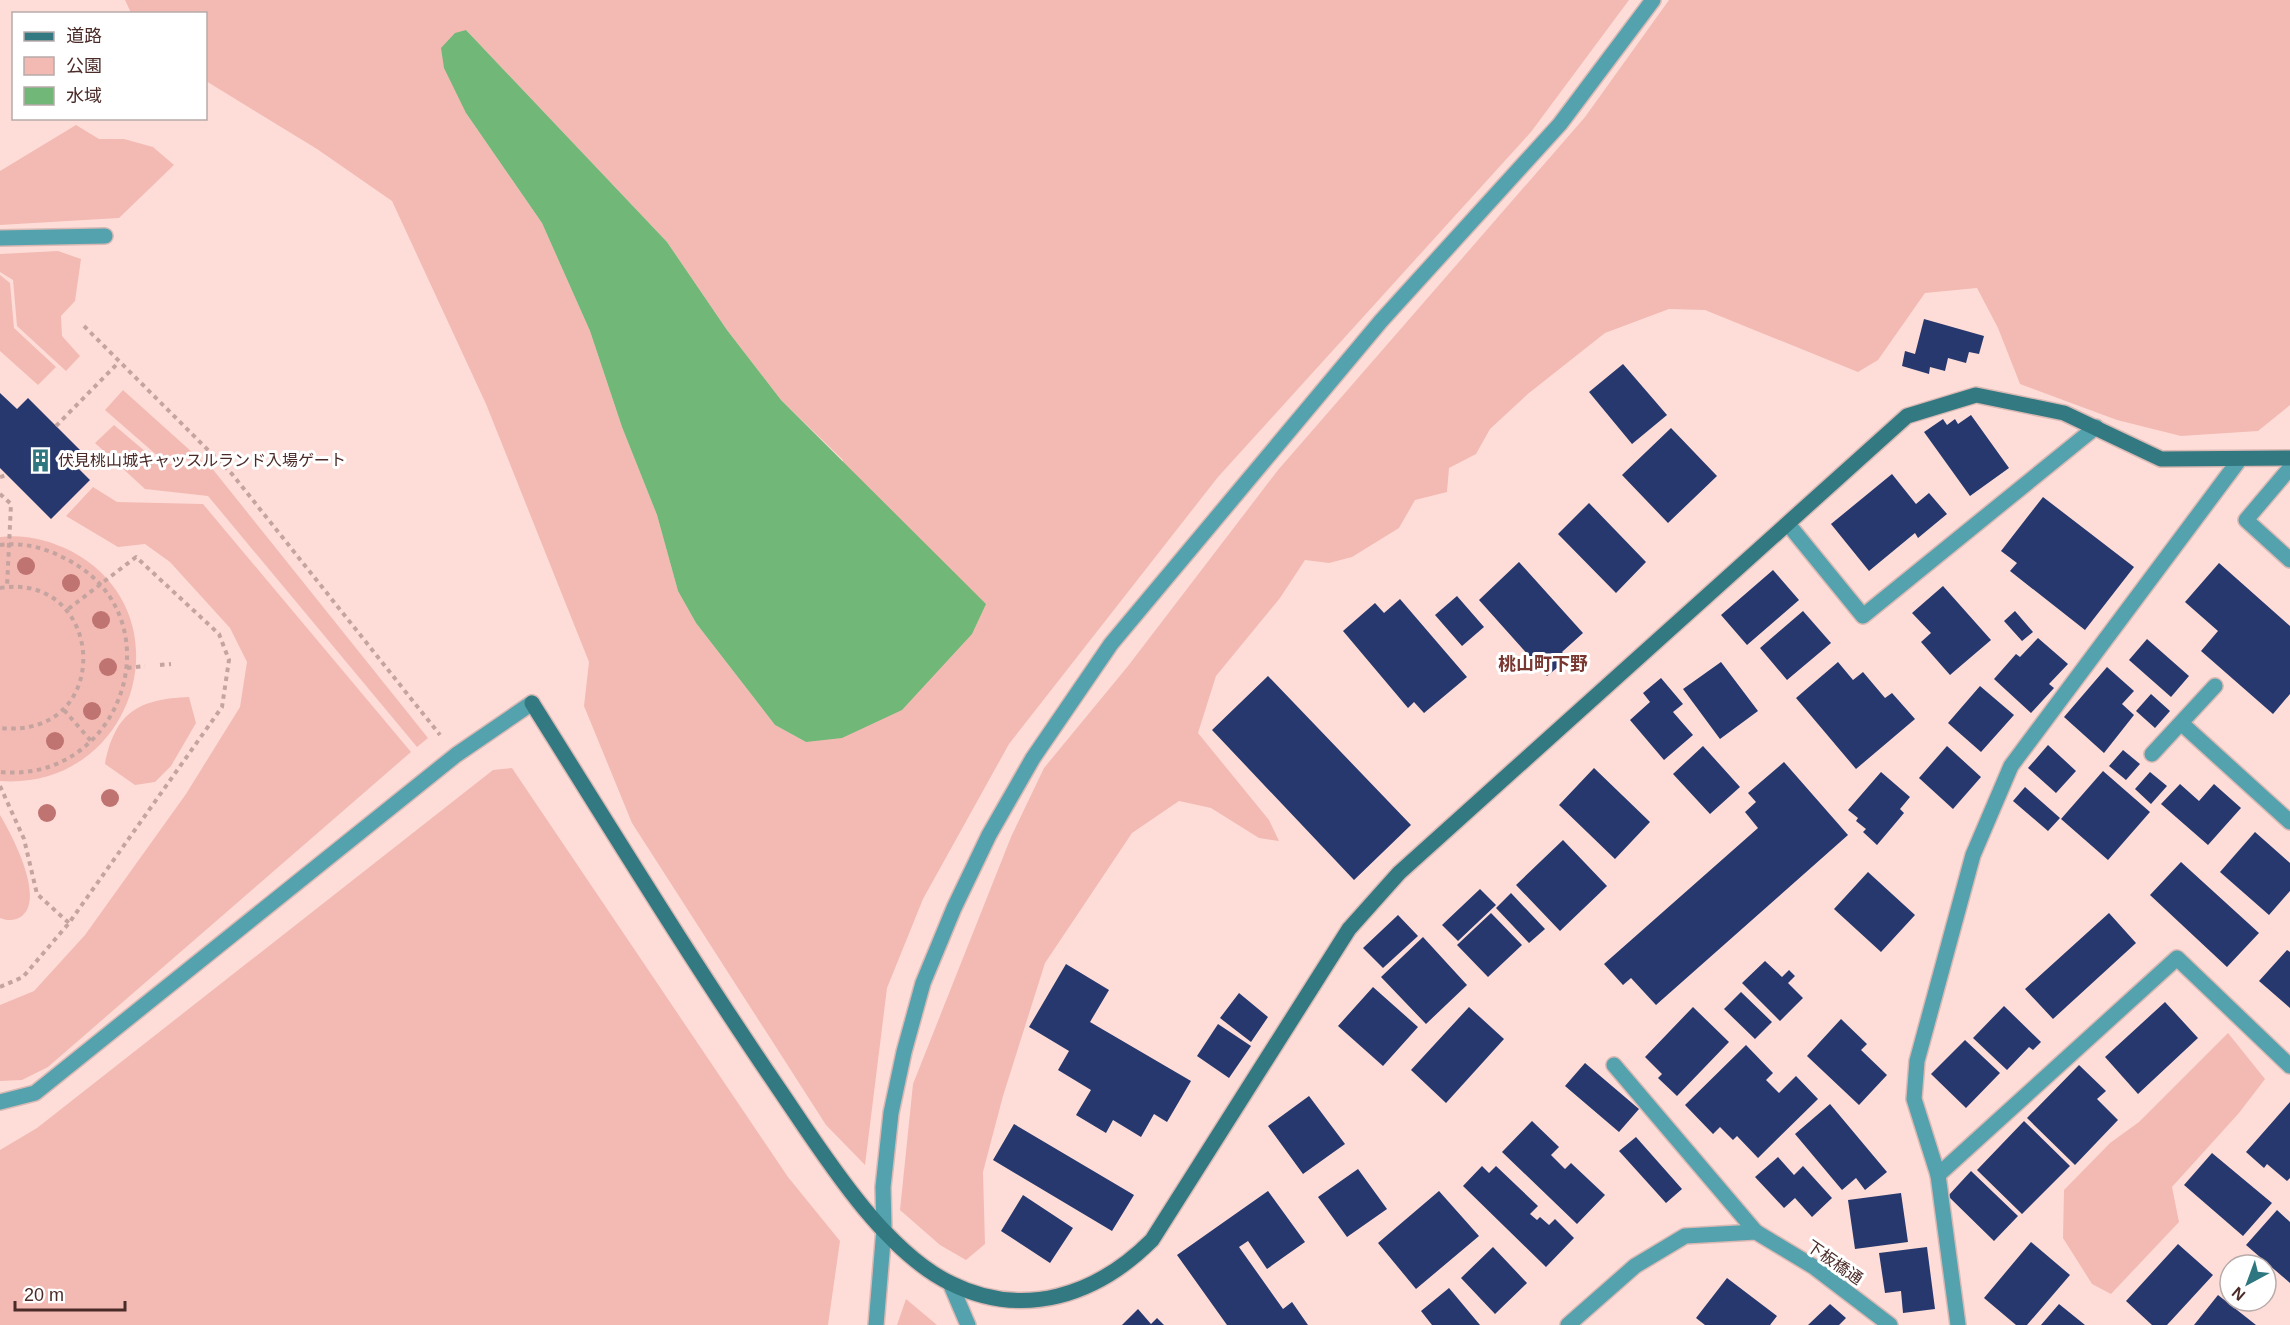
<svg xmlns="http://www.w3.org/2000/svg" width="2290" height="1325" font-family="Helvetica,'Noto Sans JP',sans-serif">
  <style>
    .green { fill: #f3bab3; fill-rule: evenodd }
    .water { fill: #70b778 }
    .building { fill: #26386d }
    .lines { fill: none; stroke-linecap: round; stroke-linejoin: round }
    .lane-casing { stroke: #dab9b5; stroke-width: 18 }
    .street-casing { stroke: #dab9b5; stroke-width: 18 }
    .secondary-casing { stroke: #dab9b5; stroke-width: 18 }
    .path { stroke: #c5a4a0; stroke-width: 4; stroke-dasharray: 4.5 4.5; stroke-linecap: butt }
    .lane { stroke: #53a2ad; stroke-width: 15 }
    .street { stroke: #53a2ad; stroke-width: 15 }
    .secondary { stroke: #327982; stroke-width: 15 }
    .tree { fill: #bf7471 }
    .labels { text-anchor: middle; stroke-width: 6; stroke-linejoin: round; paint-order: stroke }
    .poi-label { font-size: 16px; fill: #4a2b28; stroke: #fff; text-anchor: start }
    .street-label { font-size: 16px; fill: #4a2b28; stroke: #fff }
    .neighbourhood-label { font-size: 18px; font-weight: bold; fill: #793731; stroke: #fff }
  </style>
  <rect width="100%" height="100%" fill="#feddd8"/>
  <path class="green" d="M125,0h1504l-98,132 -313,345 -209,267 -86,155 -36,89 -22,177 -39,-40 -194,-302 -48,-117 5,-44 -103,-258 -94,-203 -75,-52 -111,-68v-67l-75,-1zM466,30l201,212 60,88 54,70 62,60 -37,282 -31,-17 -79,-102 -18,-32 -21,-76 -35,-88 -32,-96 -48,-108 -76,-110z
    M1669,0h621v405l-32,26 -77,5 -64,-16 -97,-36 -22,-56 -21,-40 -52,5 -47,67 -20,12 -153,-62 -36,-1 -64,24 -76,60 -39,36 -14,25 -27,14 -2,24 -32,8 -16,28 -47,29 -23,6 -24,-3 -25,38 -64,78 -18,57 71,87 10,21 -20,-3 -48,-30 -32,-7 -47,32 -87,130 -42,133 -20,76 2,72 -19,16 -26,-15 -40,-35 13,-126 98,-247 33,-69 84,-102 150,-196 307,-353z
    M76,125l23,14h25l29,8 21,18 -55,53 -119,7v-54z
    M58,251l23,8 -6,42 -14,15 1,20 18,20 -14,15 -49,-45 -4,-46 -13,-8v-18z
    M0,275l10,8 4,45 42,39 -18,18 -38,-34z
    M123,390l80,72 -43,-4 -55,-48z
    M114,425l45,38 52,4 217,271 -11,9 -209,-251 -63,-7 -50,-46z
    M93,487l24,15 86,2 208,248 -363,315 -26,13 -22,1v-76l34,-14 51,-56 101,-141 54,-87 7,-45 -17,-34 -60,-66 -25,-18 -27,3 -52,-31z
    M0,537c24,-3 49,3 71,14 119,63 63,240 -71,230z
    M189,697l7,26 -25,43 -16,16 -20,3 -30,-21c10,-52 34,-65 84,-67z
    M512,768l276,409 52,64 -12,84h-828v-175l37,-22 456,-358z
    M0,815c12,20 45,82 22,101 -6,5 -15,5 -22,2z
    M2228,1033l37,46 -26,34 -67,74 7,35 -68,72 -19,-10 -29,-46 1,-48 46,-47 29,-21z
    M906,1299l31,26h-40z"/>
  <path class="water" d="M466,30l201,212 60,88 54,70 205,204 -14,30 -70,76 -60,28 -36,4 -31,-17 -79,-102 -18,-32 -21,-76 -35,-88 -32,-96 -48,-108 -76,-110 -22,-45 -3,-20 14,-15z"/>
  <path class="building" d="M1924,319l60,17 -5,18 -10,-2 -3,11 -18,-5 -3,13 -15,-4 -1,7 -27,-8 3,-15 10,3z
    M1623,364l44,51 -35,29 -43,-52z
    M0,393l17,16 11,-11 57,57 -10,10 15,15 -39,39 -51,-51z
    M1971,415l38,53 -39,28 -46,-64 19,-13 4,6 8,-6 3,5z
    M1671,428l46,48 -49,47 -46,-48z
    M1892,474l24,30 13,-11 18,21 -29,24 -3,-5 -46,38 -38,-47z
    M2043,497l91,70 -49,63 -75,-59 7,-8 -16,-12z
    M1589,503l57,59 -30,31 -58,-59z
    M1519,562l64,71 -21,19 6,7 -21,17 -68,-76z
    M2219,563l71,63v68l-17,20 -72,-63 17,-20 -33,-29z
    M1773,570l26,30 -52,45 -26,-30z
    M1943,586l48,54 -41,35 -29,-33 10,-9 -19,-20z
    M1457,596l27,31 -22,19 -27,-31z
    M1400,599l67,78 -43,36 -10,-11 -6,6 -65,-77 32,-28 9,10z
    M1803,611l28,32 -44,37 -27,-32z
    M2015,611l18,21 -11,9 -18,-20z
    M2038,638l30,26 -19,20 5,4 -23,25 -37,-34 22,-25 4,3z
    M2147,639l42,37 -18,21 -42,-37z
    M1721,662l37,49 -38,28 -37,-50z
    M1838,662l15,18 10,-8 22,26 7,-5 23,26 -59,50 -60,-71z
    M2107,667l27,24 -12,13 12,11 -30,38 -40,-36z
    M1268,676l143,149 -57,55 -142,-150z
    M1661,678l22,26 -10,8 20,23 -29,25 -34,-40 20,-18 -7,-9z
    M1980,686l34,29 -33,37 -33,-29z
    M2151,694l19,17 -15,17 -19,-17z
    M2048,745l28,26 -20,22 -28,-25z
    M1703,746l37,41 -30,27 -37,-40z
    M1947,746l34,31 -28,32 -34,-31z
    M2123,750l17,14 -14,16 -17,-14z
    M1784,762l64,73 -192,170 -25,-27 -8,7 -19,-21 154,-136 -13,-16 11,-10 -8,-9z
    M1594,768l56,54 -35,37 -56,-54z
    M2103,771l47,41 -42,48 -47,-41z
    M1881,772l29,25 -10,12 4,4 -27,32 -14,-13 3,-3 -10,-8 2,-3 -10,-8z
    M2150,772l17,14 -16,18 -16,-15z
    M2180,784l19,17 15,-17 27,24 -33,37 -47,-41z
    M2025,787l35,31 -12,13 -35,-30z
    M2255,832l35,31v28l-21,24 -49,-43z
    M1563,840l44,46 -47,45 -44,-46z
    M2181,862l78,71 -32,34 -77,-72z
    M1868,872l47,43 -34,37 -47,-43z
    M1480,889l16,16 -38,36 -16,-16z
    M1511,893l34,36 -16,14 -33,-35z
    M1491,913l31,32 -34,32 -31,-32z
    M2109,913l27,30 -83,76 -28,-30z
    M1398,915l20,21 -35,32 -20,-20z
    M1423,937l44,48 -41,39 -45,-47z
    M2287,950l3,2v56l-31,-27z
    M1765,961l17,16 7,-7 6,6 -7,7 15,15 -23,23 -38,-38z
    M1066,964l43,26 -19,32 101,59 -24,41 -13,-8 -13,23 -28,-17 -7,13 -30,-18 15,-25 -33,-20 11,-19 -40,-24z
    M1373,987l45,40 -35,39 -45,-40z
    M1741,992l31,30 -17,17 -31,-30z
    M1239,993l29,24 -17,25 -31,-24z
    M2165,1002l33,36 -60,56 -33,-37z
    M2004,1006l37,36 -8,8 -4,-3 -22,23 -34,-32z
    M1469,1007l35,32 -58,64 -35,-33z
    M1693,1007l36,35 -52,54 -19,-18 4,-4 -17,-17z
    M1841,1019l26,25 -6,6 26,25 -28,30 -52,-49z
    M1218,1024l33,22 -22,32 -32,-22z
    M1965,1040l35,33 -34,35 -35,-34z
    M1746,1045l27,28 -7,7 13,13 17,-17 22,23 -60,59 -21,-22 -4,4 -13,-13 -7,7 -28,-29z
    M1585,1063l54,46 -20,23 -54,-46z
    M2079,1065l27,26 -9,8 21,21 -43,45 -48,-47z
    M1309,1096l36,48 -42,30 -35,-48z
    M2290,1102v76l-3,3 -20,-17 -3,4 -18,-16z
    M1830,1104l57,68 -22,18 -9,-12 -14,12 -47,-56z
    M1532,1121l27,26 -8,8 14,14 6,-6 34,32 -28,29 -75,-72z
    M2024,1121l46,45 -48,48 -45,-44z
    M1014,1124l120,71 -22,36 -119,-71z
    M1636,1137l46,52 -16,14 -47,-52z
    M2212,1153l60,50 -29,33 -59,-51z
    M1778,1157l16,18 9,-9 29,32 -20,19 -17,-19 -11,10 -29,-31z
    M1482,1166l7,7 7,-7 42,40 -8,8 7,6 3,-3 9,8 6,-6 19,19 -28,29 -83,-81z
    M1358,1169l29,40 -40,28 -29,-40z
    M1971,1171l47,45 -24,25 -46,-45z
    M1268,1191l37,51 -38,27 -19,-28 -9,6 44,62 9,-7 16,23h-81l-50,-70z
    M1439,1191l40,45 -63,53 -38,-46z
    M1901,1193l7,49 -53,7 -7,-49z
    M1023,1195l50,33 -23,35 -49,-32z
    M2277,1210l13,12v61l-44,-38z
    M2031,1242l39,33 -43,50h-11l-32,-27z
    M2178,1244l35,31 -46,50h-15l-26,-24z
    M1493,1247l34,36 -32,31 -34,-36z
    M1927,1247l8,62 -32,4 -2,-22 -16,2 -6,-40z
    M1727,1278l50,38 -7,9h-65l-9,-7z
    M1449,1288l31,37h-48l-11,-14z
    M2218,1295l38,30h-62z
    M1830,1304l16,14 -7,7h-31z
    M2059,1304l26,21h-44z
    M1138,1309l13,15 6,-6 7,7h-42z"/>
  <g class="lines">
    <defs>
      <path id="lane" d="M0,238l105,-2
        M1788,524l75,92 233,-189
        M2181,723l109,99
        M2152,754l63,-68
        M1614,1065l142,167
        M0,1102l35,-9 421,-338 76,-52
        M1938,1175l-24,-76 3,-38 56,-206 38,-89 229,-307
        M876,1325l8,-96 -1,-42 8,-74 13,-61 19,-69 31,-75 35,-73 44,-77 78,-114 270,-323 179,-197 93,-124"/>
      <path id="street" d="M2290,468l-44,52 44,40
        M950,1283l18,42
        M1568,1325l67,-59 50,-30 71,-4 58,35 76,58
        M1958,1325l-20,-150 239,-217 113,108"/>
      <path id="secondary" d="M532,703c81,129 161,260 247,386 43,63 102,160 171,194 74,37 147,12 202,-43l197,-311 50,-56 508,-457 69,-21 88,18 97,46 129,-1"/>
    </defs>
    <use href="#lane" class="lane-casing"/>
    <use href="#street" class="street-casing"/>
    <use href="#secondary" class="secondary-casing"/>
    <path class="path" d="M84,326l148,148 208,261
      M56,426l63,-64
      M0,477l7,-2
      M0,494l11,10 -4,83
      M0,545c23,-3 46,3 66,14 112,56 58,225 -66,213
      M0,588c106,-17 116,152 0,140
      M160,665l11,-1
      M127,668l18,-2
      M64,710l28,32
      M0,786l24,53 13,55 32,29
      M0,987l23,-10 46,-54 153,-216 7,-47 -10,-26 -83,-77 -69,53"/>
    <use href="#lane" class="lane"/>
    <use href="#street" class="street"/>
    <use href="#secondary" class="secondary"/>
  </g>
  <g class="tree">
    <circle cx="26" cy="566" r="9"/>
    <circle cx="71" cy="583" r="9"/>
    <circle cx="101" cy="620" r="9"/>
    <circle cx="108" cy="667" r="9"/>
    <circle cx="92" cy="711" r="9"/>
    <circle cx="55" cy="741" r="9"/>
    <circle cx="110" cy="798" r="9"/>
    <circle cx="47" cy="813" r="9"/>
  </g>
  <defs>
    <symbol id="building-bare" viewBox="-9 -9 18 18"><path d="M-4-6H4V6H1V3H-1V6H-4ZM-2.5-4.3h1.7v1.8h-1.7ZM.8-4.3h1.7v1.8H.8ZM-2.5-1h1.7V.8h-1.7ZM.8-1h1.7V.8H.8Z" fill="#2f7780" stroke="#fff" stroke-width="2.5" paint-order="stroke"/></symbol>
  </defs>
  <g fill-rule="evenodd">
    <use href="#building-bare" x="24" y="444" width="33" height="33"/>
  </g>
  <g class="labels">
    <g class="poi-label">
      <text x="58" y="466">伏見桃山城キャッスルランド入場ゲート</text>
    </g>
    <g class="street-label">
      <text transform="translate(1835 1262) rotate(35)" y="6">下板橋通</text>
    </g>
    <g class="neighbourhood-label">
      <text x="1543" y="670">桃山町下野</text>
    </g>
  </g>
  <rect x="12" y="12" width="195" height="108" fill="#ffffff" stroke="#b7aaa9" stroke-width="1.5"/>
  <rect x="24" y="32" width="30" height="9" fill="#327982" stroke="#b7aaa9" stroke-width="1.5"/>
  <text x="66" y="42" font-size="18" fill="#4a2b28">道路</text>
  <rect x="24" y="57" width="30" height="18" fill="#f3bab3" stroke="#b7aaa9" stroke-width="1.5"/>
  <text x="66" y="72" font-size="18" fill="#4a2b28">公園</text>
  <rect x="24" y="87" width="30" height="18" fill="#70b778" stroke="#b7aaa9" stroke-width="1.5"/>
  <text x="66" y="102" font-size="18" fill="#4a2b28">水域</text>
  <g transform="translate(2248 1283) rotate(221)"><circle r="28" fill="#ffffff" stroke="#b7aaa9" stroke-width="1.5"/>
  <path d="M0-4.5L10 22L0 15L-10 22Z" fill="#2f7780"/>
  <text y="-9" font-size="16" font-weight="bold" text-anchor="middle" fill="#4a2b28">N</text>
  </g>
  <path d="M15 1301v9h110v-9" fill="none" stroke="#4a2b28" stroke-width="3"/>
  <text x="24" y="1301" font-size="18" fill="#4a2b28" stroke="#ffffff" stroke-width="4.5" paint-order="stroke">20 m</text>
</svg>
